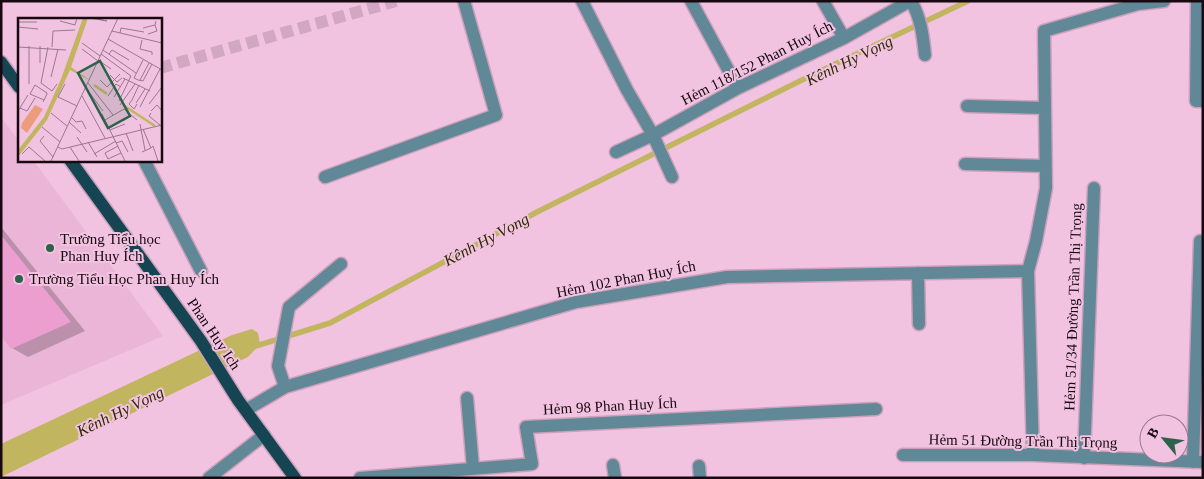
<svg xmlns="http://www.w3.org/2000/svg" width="1204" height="479" font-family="Georgia,serif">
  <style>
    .built { fill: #eab5d6 }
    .water { fill: #c2b55f }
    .shadow { fill: #0003 }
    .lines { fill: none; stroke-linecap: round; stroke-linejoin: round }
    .stream { stroke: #c2b55f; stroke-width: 5.5 }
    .building { fill: #eb9ecf }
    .minor-tunnel { stroke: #d1a7c1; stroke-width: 12; stroke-dasharray: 12 6; stroke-linecap: butt }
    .minor-casing { stroke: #cba1bb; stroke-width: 15 }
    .major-casing { stroke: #cba1bb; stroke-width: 15 }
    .minor { stroke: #608896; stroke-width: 12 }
    .major { stroke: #154553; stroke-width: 12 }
    .poi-dot { fill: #2b6249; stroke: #f2c3e0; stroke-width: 2 }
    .labels { text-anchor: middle; stroke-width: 4; stroke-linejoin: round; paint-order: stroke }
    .street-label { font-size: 15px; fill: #170812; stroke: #f2c3e0 }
    .poi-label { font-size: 15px; fill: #170812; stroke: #f2c3e0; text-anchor: start }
    .water-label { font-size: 16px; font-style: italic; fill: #2f2a03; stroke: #f2c3e0 }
    .inset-river { fill: none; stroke: #c2b55f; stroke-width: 2.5 }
    .inset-road { fill: none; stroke: #9a788e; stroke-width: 1 }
    .view { fill: #2b6249; fill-opacity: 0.15; stroke: #2b6249; stroke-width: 2.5 }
    .inset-edge { fill: none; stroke: #170812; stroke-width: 2.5 }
  </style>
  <rect width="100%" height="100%" fill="#f2c3e0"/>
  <path class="built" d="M1,117l18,24v19h14l130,176 -162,69z"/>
  <path class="water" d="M252,329l6,4 2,11 -12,13 -247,120v-33l231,-109z"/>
  <path class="shadow" d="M1,227l84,104 -57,26 -16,-9 -11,-14z"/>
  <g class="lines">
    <path class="stream" d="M253,347l77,-24 207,-111 271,-135 160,-76"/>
  </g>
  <path class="building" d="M1,235l70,87 -60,27 -10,-13z"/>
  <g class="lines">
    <path class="minor-tunnel" d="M160,68l236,-67"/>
    <defs>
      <path id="minor" d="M582,1l45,89 26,45 19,42
        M691,1l47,87
        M823,1l21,37
        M911,1c10,17 12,35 14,54
        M1197,1l-1,100h7
        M967,106l78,2
        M616,152l37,-17 85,-47 106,-50 66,-37
        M144,160l57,111
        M965,164l80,2
        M325,177l171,-62 -32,-114
        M918,273l1,51
        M285,387l-7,-21 11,-59 52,-43
        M467,398l6,70
        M246,410l39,-23 291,-85 151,-25 301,-6
        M903,455h130l170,7
        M1033,455l-5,-184 8,-30 10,-53 -2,-157 94,-27 26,-3
        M1084,458l10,-270
        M1193,462l7,-221
        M613,465l2,13
        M699,466l1,12
        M209,478l55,-43
        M360,478l172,-14 -6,-37 350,-18"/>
      <path id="major" d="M1,62l18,25
        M70,160l131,181 37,59 57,78"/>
    </defs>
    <use href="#minor" class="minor-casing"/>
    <use href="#major" class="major-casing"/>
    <use href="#minor" class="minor"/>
    <use href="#major" class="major"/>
  </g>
  <g class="poi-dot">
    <circle cx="50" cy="248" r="5"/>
    <circle cx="19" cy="279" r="5"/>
  </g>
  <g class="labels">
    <g class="street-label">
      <text transform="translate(757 63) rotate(-27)" y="5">Hẻm 118/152 Phan Huy Ích</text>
      <text transform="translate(626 279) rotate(-11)" y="5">Hẻm 102 Phan Huy Ích</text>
      <text transform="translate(1073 307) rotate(-88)" y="5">Hẻm 51/34 Đường Trần Thị Trọng</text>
      <text transform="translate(214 334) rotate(56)" y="5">Phan Huy Ich</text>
      <text transform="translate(610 406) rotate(-3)" y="5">Hẻm 98 Phan Huy Ích</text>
      <text transform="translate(1023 441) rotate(1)" y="5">Hẻm 51 Đường Trần Thị Trọng</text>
    </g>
    <g class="poi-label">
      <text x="60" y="244">Trường Tiểu học<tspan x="60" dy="17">Phan Huy Ích</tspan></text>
      <text x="29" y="284">Trường Tiểu Học Phan Huy Ích</text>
    </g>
    <g class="water-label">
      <text transform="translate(849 60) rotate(-26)" y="6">Kênh Hy Vọng</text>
      <text transform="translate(486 239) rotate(-28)" y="6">Kênh Hy Vọng</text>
      <text transform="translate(120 411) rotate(-26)" y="6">Kênh Hy Vọng</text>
    </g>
  </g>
  <g transform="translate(18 18)">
    <rect width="144" height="144" fill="#f2c3e0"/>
    <path d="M17,87l8,4 -16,24 -6,-5 1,-5z" fill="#ed9b7d"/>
    <path d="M65,0h5l-17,49 20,14 -21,-11 -23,50 -29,37v-7l26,-33 17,-38z" fill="#c2b55f"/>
    <path class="inset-river" d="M76,67l13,9M105,87l32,21"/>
    <path class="inset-road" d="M72,0l17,3 -8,-2M42,3l15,4 2,-7M0,4h19M0,9l20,2M125,10l12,-3 1,-4M94,13l50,12M102,15l1,-5 23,4M130,16l9,-3 -2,-6M90,21l54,31M124,22l-2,9 12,3v3M64,25l18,13M0,29l48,3M30,29l-7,36 11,8 5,-7M34,29l1,-16 22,-1M64,31l16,12M85,32l33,23M83,36l30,22 -12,25M91,36l3,-4 17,10M80,42l13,9M125,42l-9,18 4,2 5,1 9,-17M22,45v-17M92,57l7,7 5,-4M33,59l7,-28M105,60l27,13M82,62l7,7 13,-13M122,62l9,-17M70,65l25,32M11,66v-38M47,66l-7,13 19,9M68,70l17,23M64,78l23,42M90,78l8,-12 5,3M96,79l11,-18M114,82l7,-15M114,82l-3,4 5,5 3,-5M25,84l4,-8v-1l-12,-8 -5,9 14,6M118,85l9,-14M131,86l13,-17M102,87l15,-21M122,89l20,-38M2,90l7,3 8,-13M0,93l10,-16M133,93l6,-6 5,6M33,95l16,13M133,95l-2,3 11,9M84,96l23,47M53,99l5,5 6,-1 4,8M87,102l19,-11 13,11M51,104l12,11M122,106l5,26M24,109l18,15M92,112l15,-6M108,115l7,18M26,118l-4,5 13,16M59,119l10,15M70,124l9,15M98,125l6,-2 6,11M100,128l-13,7 3,6 13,-6M40,129l4,2 100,-24M52,129l9,14M133,130l2,-2 5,15M124,134l9,-4 -8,-19M4,136l7,-7 16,14M76,136l22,-13M33,143l67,-143"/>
    <path class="view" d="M82,43l30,55 -22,12 -30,-55z"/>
    <rect width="144" height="144" class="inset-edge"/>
  </g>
  <rect width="1204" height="479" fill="none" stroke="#170812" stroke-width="5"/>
  <g transform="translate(1164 439) rotate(299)"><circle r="24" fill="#f2c3e0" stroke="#9a788e"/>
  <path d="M0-4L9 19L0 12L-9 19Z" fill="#2b6249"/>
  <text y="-8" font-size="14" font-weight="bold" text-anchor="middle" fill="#170812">B</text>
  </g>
</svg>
